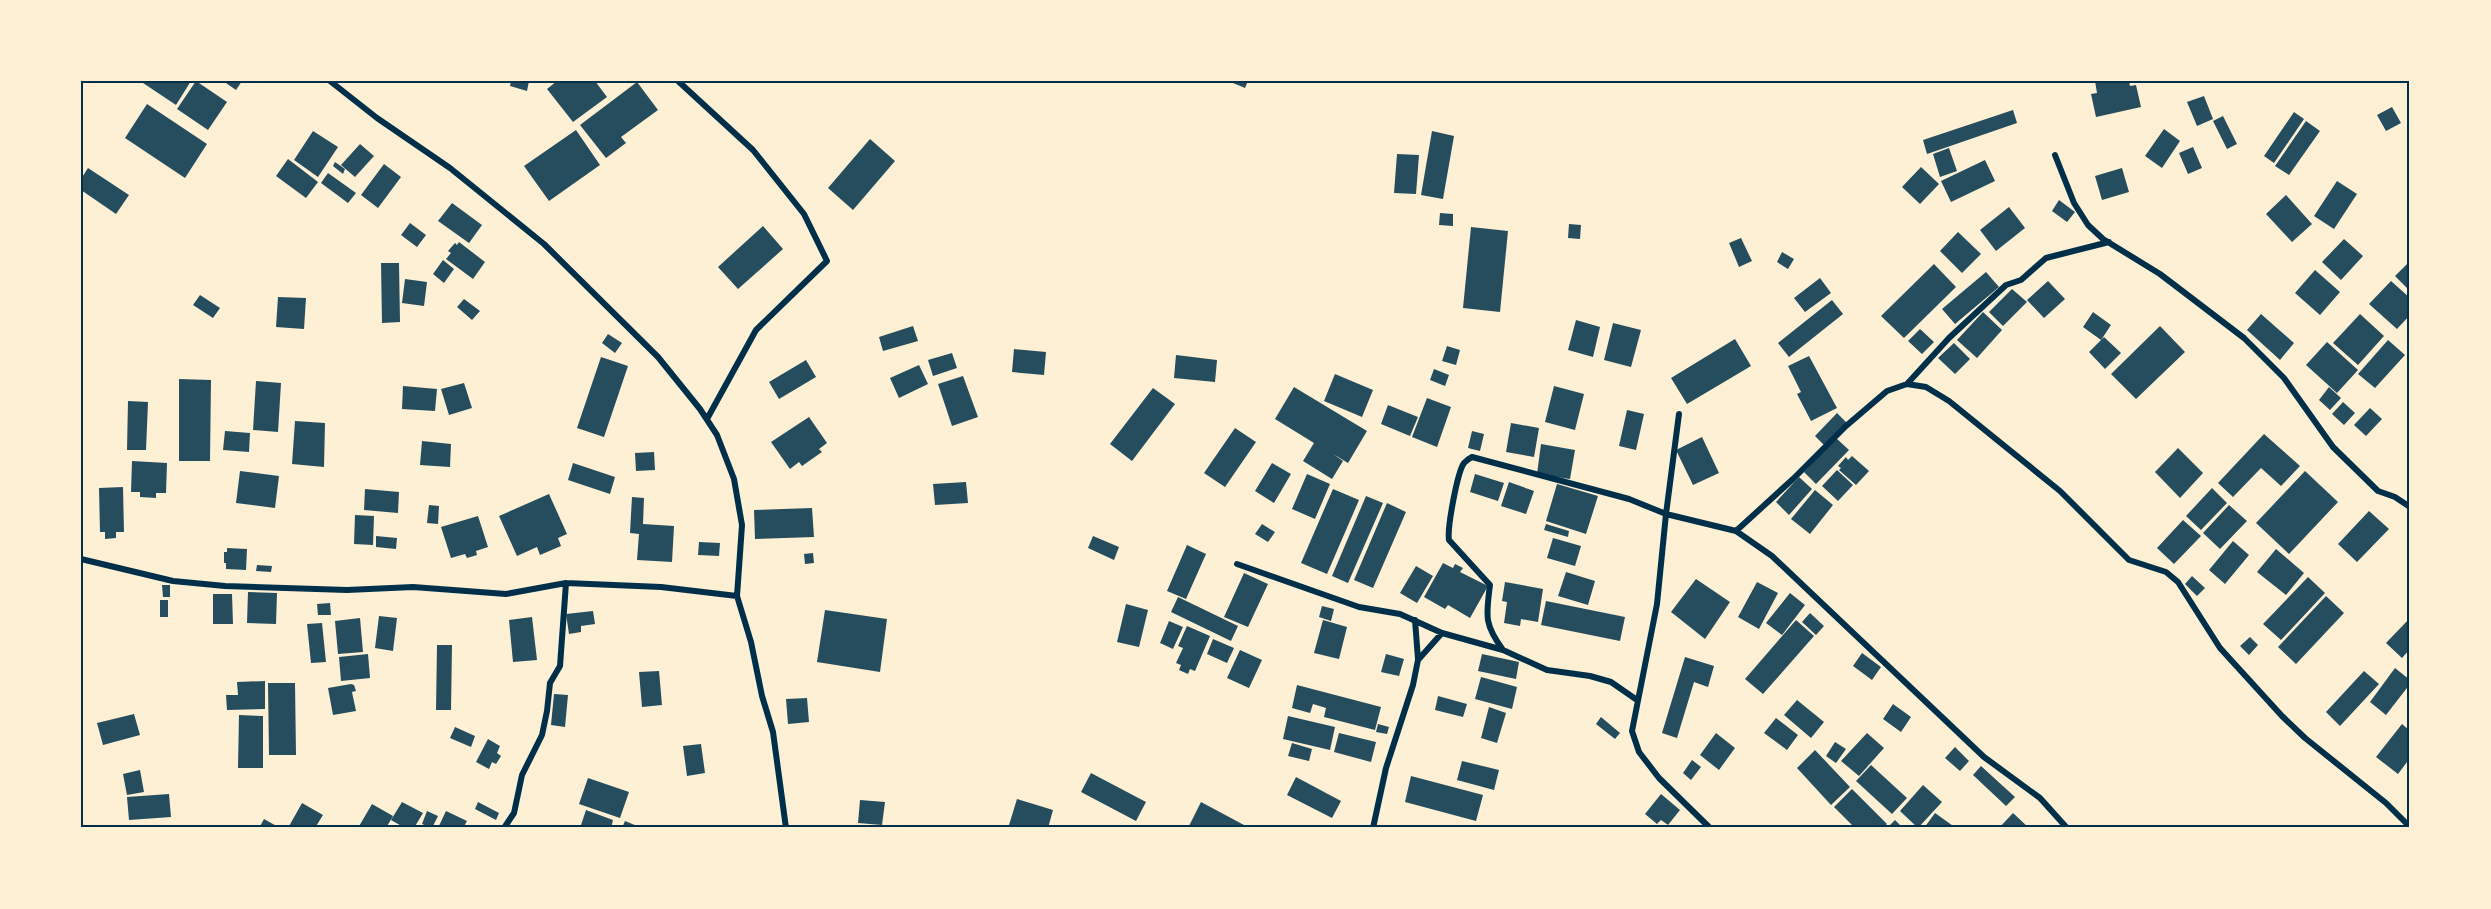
<svg xmlns="http://www.w3.org/2000/svg" width="2491" height="909" font-family="'Asap Condensed',sans-serif">
  <style>
    .building { fill: #264d5e }
    .lines { fill: none; stroke-linecap: round; stroke-linejoin: round }
    .minor { stroke: #003049; stroke-width: 6 }
    .neatline { fill: none; stroke: #003049; stroke-width: 2 }
  </style>
  <rect width="100%" height="100%" fill="#fdf0d5"/>
  <path class="building" d="M140,81h51l-15,24z
    M196,81l31,21 -19,28 -31,-21z
    M223,81h19l-6,9z
    M511,81h18l-2,10 -17,-5z
    M557,81h38l12,16 -34,25 -26,-33z
    M1234,81h14l-3,7 -12,-5z
    M2095,81h34l1,5 6,-1 5,22 -45,10 -5,-23 6,-1z
    M637,82l21,28 -37,27 5,6 -20,15 -26,-33z
    M2204,96l9,23 -16,7 -10,-24z
    M147,104l60,40 -22,34 -60,-40z
    M2392,107l9,16 -15,8 -9,-16z
    M2013,110l4,13 -90,31 -4,-14z
    M2294,112l10,7 -30,44 -10,-7z
    M2223,116l14,28 -10,5 -14,-28z
    M2306,121l14,10 -31,44 -14,-9z
    M2164,129l16,12 -18,27 -17,-12z
    M576,130l24,35 -51,36 -25,-35z
    M313,131l25,16 -20,30 -24,-17z
    M1432,131l22,5 -11,63 -22,-4z
    M870,139l25,22 -42,49 -25,-22z
    M360,144l14,12 -19,21 -14,-12z
    M2193,147l9,21 -14,6 -9,-21z
    M1949,148l8,23 -17,6 -7,-23z
    M1397,154l22,1 -3,39 -22,-1z
    M288,159l30,23 -12,16 -30,-22z
    M1985,160l10,21 -44,21 -10,-21z
    M335,162l10,7 -2,5 -10,-8z
    M384,164l17,13 -23,31 -17,-13z
    M1921,167l18,17 -19,20 -18,-17z
    M88,168l41,27 -13,19 -35,-24v-11z
    M2122,168l7,24 -27,8 -7,-24z
    M328,173l28,20 -8,10 -27,-20z
    M2337,181l20,13 -23,35 -20,-13z
    M2286,195l26,29 -20,18 -26,-28z
    M2059,200l16,12 -8,10 -15,-11z
    M452,203l30,22 -13,18 -31,-22z
    M2009,207l16,21 -29,23 -16,-21z
    M1440,213l13,1v12l-14,-1z
    M410,223l16,12 -9,12 -16,-12z
    M1569,224l12,1 -1,14 -12,-1z
    M763,226l20,23 -45,40 -20,-22z
    M1471,227l37,4 -8,81 -37,-4z
    M1958,232l23,22 -19,19 -22,-22z
    M1741,238l11,23 -13,6 -10,-24z
    M2344,239l19,17 -22,24 -19,-18z
    M459,242l26,20 -12,17 -27,-20 5,-6 -3,-2 7,-8 2,2z
    M1782,252l12,7 -6,10 -11,-7z
    M443,260l11,9 -10,14 -11,-9z
    M2410,261v30l-15,-15z
    M381,263h18l1,59 -18,1z
    M1934,264l22,23 -52,51 -23,-22z
    M2315,270l25,22 -20,23 -25,-22z
    M1986,272l13,15 -44,37 -13,-15z
    M1820,278l11,15 -26,19 -11,-14z
    M405,279l22,3 -3,24 -22,-3z
    M2048,281l17,18 -21,19 -17,-18z
    M2391,281l19,17v17l-13,14 -28,-25z
    M2012,289l15,13 -24,24 -14,-14z
    M200,295l20,13 -7,10 -20,-13z
    M278,297l28,1 -2,31 -28,-2z
    M464,299l16,12 -8,9 -15,-13z
    M1832,300l11,14 -54,43 -11,-14z
    M1983,312l19,18 -25,28 -20,-18z
    M2093,312l18,13 -10,15 -18,-13z
    M2261,314l33,29 -14,17 -33,-30z
    M2360,314l24,22 -26,29 -25,-22z
    M1576,320l24,7 -7,30 -25,-7z
    M1613,323l28,7 -10,37 -27,-7z
    M913,326l5,15 -35,10 -4,-14z
    M2160,326l25,26 -49,47 -25,-25z
    M1920,329l14,13 -12,12 -14,-13z
    M608,334l14,9 -7,10 -13,-10z
    M2104,337l17,16 -16,16 -16,-17z
    M1735,339l16,27 -64,38 -16,-26z
    M2388,340l17,15 -30,33 -17,-14z
    M2327,342l31,28 -21,23 -31,-28z
    M1954,343l16,16 -15,15 -17,-16z
    M1447,346l13,4 -4,15 -14,-4z
    M1014,349l32,3 -2,23 -32,-3z
    M952,353l5,15 -24,8 -5,-16z
    M1176,355l41,5 -2,22 -41,-4z
    M1809,356l28,52 -26,13 -14,-27 4,-2 -13,-26z
    M601,357l27,9 -24,71 -27,-9z
    M806,360l10,17 -37,22 -10,-17z
    M919,365l9,19 -29,14 -9,-20z
    M1434,369l15,6 -4,11 -15,-6z
    M1335,374l38,16 -11,27 -38,-16z
    M963,376l15,41 -26,9 -14,-42z
    M179,379l32,1 -1,81h-31z
    M256,381l25,2 -3,49 -25,-2z
    M464,383l8,25 -23,7 -8,-26z
    M403,386l34,3 -2,22 -33,-2z
    M1554,386l30,8 -9,36 -30,-8z
    M1294,387l73,44 -19,32 -15,-9 10,7 -11,18 -29,-18 11,-18 -39,-24z
    M2329,387l12,11 -11,12 -11,-10z
    M1153,388l22,16 -43,57 -22,-17z
    M1427,398l24,9 -14,40 -25,-10z
    M128,401l20,1 -2,48h-19z
    M2343,402l12,11 -11,12 -12,-11z
    M1388,405l30,12 -8,19 -29,-12z
    M2370,408l12,11 -16,17 -12,-11z
    M1627,410l17,4 -8,36 -17,-4z
    M1837,413l10,10 -22,23 -10,-10z
    M809,417l18,26 -8,6 3,3 -20,14 -3,-4 -9,7 -19,-27z
    M295,421l30,2 -1,44 -32,-3z
    M1511,423l28,5 -5,29 -28,-5z
    M1235,428l21,14 -31,45 -21,-14z
    M225,431l25,2 -1,19 -26,-2z
    M1472,431l12,3 -4,17 -12,-3z
    M2264,434l36,32 -19,20 -20,-18 -28,29 -15,-14z
    M1702,437l17,36 -26,12 -17,-35z
    M1836,438l13,12 -33,34 -12,-12z
    M422,441l29,3 -1,23 -30,-2z
    M1541,444l34,6 -5,29 -33,-5z
    M2178,448l25,25 -23,25 -25,-26z
    M654,452l1,18 -19,1 -1,-18z
    M1852,456l17,15 -13,14 -17,-15 2,-2 -3,-2 8,-9 2,3z
    M132,461l35,2 -1,30h-10v5l-16,-1v-5h-9z
    M573,463l42,14 -5,17 -42,-14z
    M1272,463l19,11 -17,29 -19,-12z
    M1837,470l16,15 -15,16 -16,-15z
    M240,471l39,5 -4,32 -39,-5z
    M2305,471l33,31 -49,52 -33,-31z
    M1307,474l23,10 -15,35 -23,-10z
    M1475,474l29,9 -6,18 -28,-9z
    M1799,477l13,12 -23,26 -13,-13z
    M966,482l2,21 -33,2 -2,-21z
    M1509,482l25,9 -8,23 -25,-8z
    M1557,484l41,12 -12,38 -40,-13z
    M123,487l1,45h-8v6l-11,1v-7h-5l-1,-44z
    M2212,488l15,15 -26,27 -15,-14z
    M365,489l34,3 -1,21 -34,-3z
    M1333,489l26,11 -32,74 -26,-11z
    M1815,490l18,15 -23,29 -19,-15z
    M549,494l18,40 -9,4 3,8 -21,9 -3,-8 -20,9 -18,-40z
    M1366,496l17,7 -35,80 -16,-7z
    M632,497l12,1 -1,26 31,2 -2,36 -35,-2 2,-26 -9,-1z
    M1387,503l19,9 -33,76 -19,-8z
    M429,505l10,1 -1,18 -11,-1z
    M2229,505l18,16 -27,28 -17,-16z
    M812,508l2,29 -59,2 -1,-29z
    M2369,511l20,18 -32,33 -19,-18z
    M355,515l19,1 -1,29 -19,-1z
    M478,516l10,31 -12,4 1,4 -10,3 -2,-4 -14,4 -10,-31z
    M2183,520l18,16 -27,28 -17,-16z
    M1262,524l13,8 -7,10 -13,-8z
    M1546,524l23,7 -1,6 -24,-7z
    M376,536l21,2 -1,11 -20,-2z
    M1093,536l26,11 -5,13 -26,-12z
    M1553,538l28,8 -6,20 -28,-8z
    M2233,541l16,14 -24,29 -16,-14z
    M699,542l21,1 -1,13 -21,-1z
    M1187,545l19,9 -20,45 -19,-8z
    M227,548l20,1 -1,21 -20,-1v-6h-2v-11h3z
    M2276,549l28,24 -18,22 -29,-23z
    M813,553l1,10 -9,1 -1,-10z
    M1443,563l10,5 2,-4 8,4 -3,4 28,14 -18,32 -22,-13 -3,4 -21,-12z
    M257,565l15,1 -1,6 -15,-1z
    M1416,566l17,10 -16,27 -17,-10z
    M1566,572l29,9 -7,24 -30,-9z
    M1244,573l24,11 -20,43 -24,-10z
    M2192,576l13,12 -8,8 -12,-12z
    M2308,577l17,16 -44,47 -18,-16z
    M1696,579l34,23 -25,37 -34,-27z
    M1505,582l38,7 -5,33 -17,-3 -1,7 -16,-3 3,-21 -5,-1z
    M1757,582l21,11 -19,36 -21,-12z
    M162,585h8v12h-7z
    M248,592l29,1 -1,31 -29,-1z
    M1790,593l15,12 -23,30 -16,-12z
    M213,594h19l1,30h-20z
    M2326,596l18,17 -48,51 -18,-17z
    M1178,597l60,29 -7,15 -60,-29z
    M160,600h8v17h-8z
    M1546,601l79,16 -5,24 -79,-16z
    M330,603l1,12h-13l-1,-11z
    M1126,604l22,6 -9,37 -22,-5z
    M1322,606l12,3 -3,12 -12,-4z
    M825,610l62,9 -7,53 -63,-10z
    M593,611l2,13 -14,2v6l-12,2 -3,-20z
    M1810,613l14,13 -8,9 -14,-13z
    M379,616l18,2 -4,33 -18,-3z
    M532,617l5,43 -24,2 -4,-42z
    M360,618l3,34 -25,2 -3,-33z
    M2410,618v31l-8,9 -16,-15z
    M1323,620l24,7 -8,32 -25,-6z
    M1796,620l18,16 -51,58 -18,-15z
    M1169,621l14,6 -10,22 -13,-6z
    M322,623l4,39 -15,1 -4,-39z
    M1187,626l23,10 -15,35 -5,-2 -2,5 -9,-4 2,-5 -5,-2 7,-15 -5,-2z
    M2250,637l8,8 -9,10 -9,-9z
    M1213,639l21,9 -7,15 -20,-9z
    M437,645h15l-1,65h-15z
    M1240,650l22,10 -13,28 -22,-10z
    M1862,653l19,14 -9,13 -19,-14z
    M368,654l2,24 -29,3 -2,-24z
    M1386,654l18,5 -5,17 -18,-4z
    M1482,654l37,8 -3,17 -38,-8z
    M1685,657l29,9 -6,21 -14,-5 -17,56 -15,-5z
    M2395,668l15,12v4l-24,31 -16,-13z
    M659,671l3,34 -20,2 -3,-35z
    M2364,671l15,13 -39,42 -14,-14z
    M1481,677l36,10 -5,22 -37,-10z
    M265,681v28l-38,1 -1,-15h12l-1,-13z
    M268,683h27l1,72h-27z
    M351,684l3,1 2,6 -4,1 4,19 -23,4 -5,-27z
    M1297,685l84,22 -6,23 -51,-13 2,-9 -13,-4 -3,9 -18,-5z
    M554,694l14,1 -3,32 -14,-2z
    M1438,696l29,8 -4,13 -28,-7z
    M807,698l2,24 -21,2 -2,-25z
    M1797,700l27,22 -13,16 -27,-23z
    M1893,704l18,13 -10,15 -18,-13z
    M1489,707l17,6 -9,30 -16,-5z
    M134,714l6,21 -37,10 -6,-22z
    M239,715l24,1v52h-25z
    M1288,716l47,11 -5,23 -47,-11z
    M1601,717l19,16 -5,6 -19,-15z
    M1776,718l22,17 -11,15 -23,-17z
    M1378,724l11,3 -2,7 -11,-2z
    M2402,724l8,7v27l-12,16 -22,-17z
    M455,727l20,9 -4,11 -21,-9z
    M1339,733l37,9 -5,20 -37,-10z
    M1716,733l19,15 -16,22 -19,-15z
    M1867,733l17,15 -25,28 -18,-15z
    M488,739l12,7 -3,7 4,3 -5,8 -4,-2 -3,7 -13,-7z
    M1835,742l11,7 -10,14 -10,-7z
    M1292,743l20,6 -3,12 -21,-5z
    M701,744l4,29 -18,3 -4,-30z
    M1955,747l14,14 -9,10 -15,-13z
    M1815,750l35,37 -19,18 -34,-37z
    M1692,760l9,7 -10,13 -8,-7z
    M1462,761l37,9 -5,20 -37,-10z
    M1871,765l36,33 -15,16 -36,-33z
    M1981,766l34,31 -9,9 -33,-31z
    M140,770l4,22 -17,3 -4,-21z
    M1091,773l55,29 -10,19 -55,-29z
    M1411,776l72,19 -7,26 -71,-19z
    M1296,777l45,24 -9,17 -45,-23z
    M588,778l41,14 -9,26 -41,-14z
    M1923,785l19,17 -24,26 -18,-17z
    M1852,789l35,35 -4,4h-28l-21,-21z
    M169,794l2,23 -42,3 -2,-23z
    M1661,794l19,16 -12,15 -7,-5 -4,4 -12,-10z
    M1017,799l36,11 -5,18h-28l-11,-3z
    M860,800l25,2 -3,23 -24,-2z
    M402,802l21,11 -9,15h-9l-14,-8z
    M478,802l21,11 -3,7 -21,-11z
    M1201,802l43,23 -1,3 -54,-2z
    M302,803l21,12 -8,13h-27z
    M372,804l21,12 -7,12h-28z
    M586,810l27,10 -2,8h-31z
    M427,811l11,5 -6,12 -10,-4z
    M446,811l21,10 -4,7h-25z
    M1935,813l21,15h-32z
    M2013,813l16,15h-30z
    M264,819l16,9h-21z
    M1895,820l8,8h-16z
    M625,821l17,7h-20z"/>
  <g class="lines">
    <path class="minor" d="M330,81l47,37 73,50 94,76 114,113 42,52 17,26 17,44 8,46 -5,71 14,46 11,54 11,36 13,96
      M678,81l75,69 51,64 23,47 -71,69 -49,89
      M2055,155l19,48 14,22 15,14 57,35 84,64 40,40 49,69 45,44 17,6 15,10
      M1907,384l42,-46 57,-53 15,-5 25,-22 63,-16
      M1679,414l-13,100 -9,90 -25,127 7,21 20,26 51,50
      M1736,531l57,-52 53,-53 41,-35 20,-7 19,3 23,14 111,90 69,69 37,12 12,10 42,66 62,68 23,22 81,65 24,24
      M81,559l92,22 52,5 122,4 66,-3 93,7 60,-11 95,4 76,9
      M1237,564l122,43 41,7 42,19 61,17 44,20 43,6 21,6 26,18
      M1415,620l3,39
      M1503,650c-19,-26 -17,-34 -13,-65l-41,-45c-2,-11 8,-67 15,-77 1,-1 6,-5 8,-6l157,42 37,15 70,17 36,25 212,201 56,41 27,30
      M504,828l10,-15 8,-38 20,-40 5,-24 3,-28 10,-17 6,-83
      M1373,828l13,-60 27,-83 5,-25 24,-27"/>
  </g>
  <rect width="2491" height="909" fill="none" stroke="#fdf0d5" stroke-width="165"/>
  <rect x="82" y="82" width="2326" height="744" class="neatline"/>
</svg>
